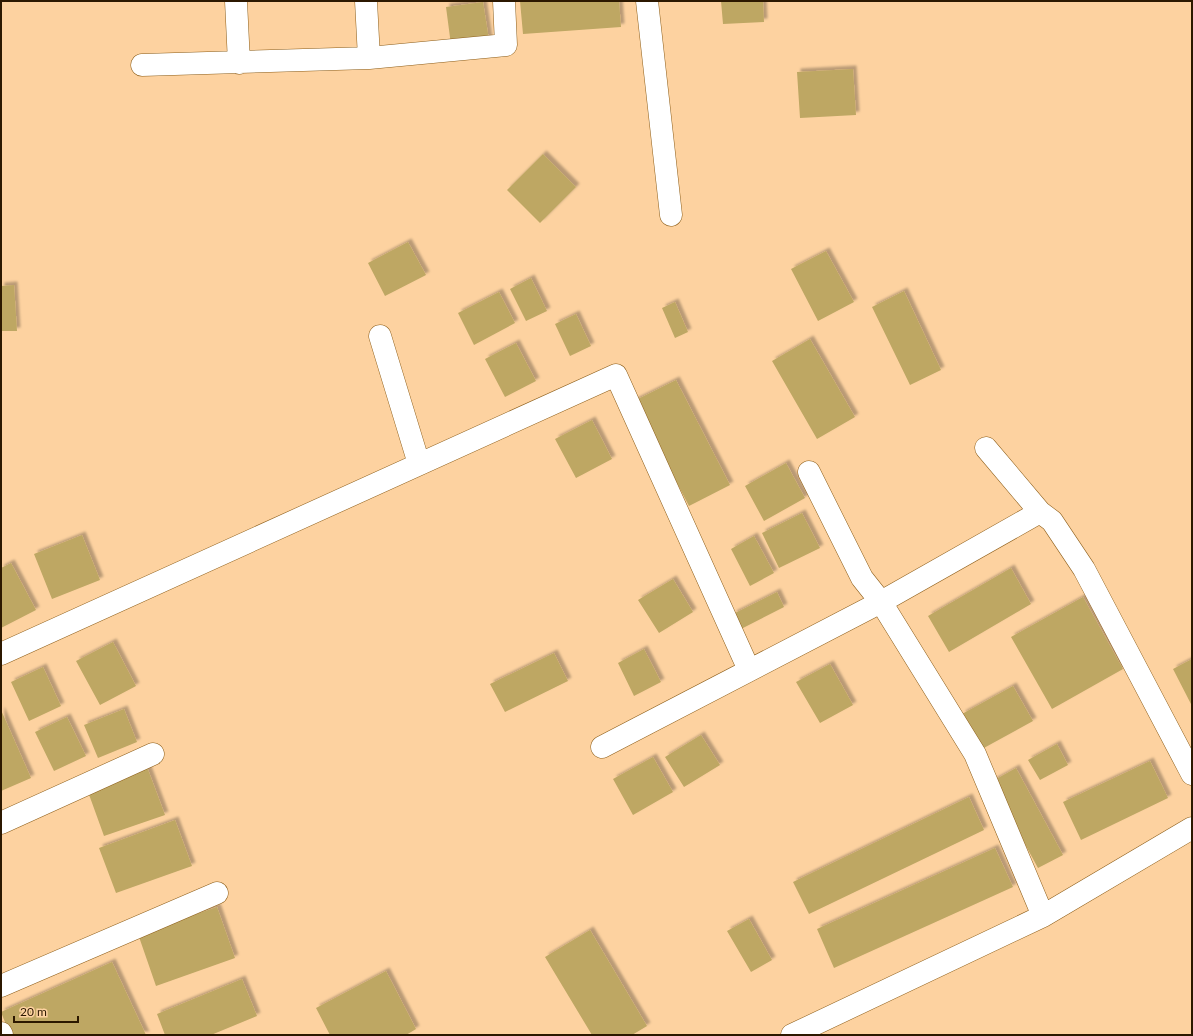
<svg xmlns="http://www.w3.org/2000/svg" width="1193" height="1036" font-family="Lato,sans-serif">
  <style>
    .building { fill: #bea763; filter: url(#shadow) }
    .lines { fill: none; stroke-linecap: round; stroke-linejoin: round }
    .street-casing { stroke: #8d5e19; stroke-width: 23 }
    .street { stroke: #fff; stroke-width: 22 }
  </style>
  <defs>
    <filter id="shadow"><feDropShadow dx="3.5" dy="-3.5" stdDeviation="1" flood-color="#0004"/></filter>
  </defs>
  <rect width="100%" height="100%" fill="#fdd2a0"/>
  <path class="building" d="M520,1h99l2,26 -98,7z
    M721,1h42l1,21 -41,2z
    M483,2l6,38 -38,5 -5,-38z
    M853,69l3,46 -56,3 -3,-46z
    M543,154l33,33 -36,36 -33,-33z
    M408,242l18,33 -41,21 -17,-33z
    M826,251l28,51 -36,19 -27,-52z
    M531,278l16,33 -21,10 -16,-32z
    M14,285l3,46h-16v-45z
    M904,291l37,79 -31,15 -38,-78z
    M499,292l16,31 -41,22 -16,-32z
    M675,302l13,30 -13,6 -13,-30z
    M576,314l15,32 -21,10 -15,-32z
    M810,339l45,78 -38,22 -45,-78z
    M516,343l20,38 -31,16 -20,-38z
    M676,380l54,105 -41,21 -55,-105z
    M592,420l20,39 -36,19 -21,-39z
    M786,463l19,35 -41,23 -19,-35z
    M802,513l18,35 -41,20 -17,-35z
    M82,535l18,45 -48,19 -18,-45z
    M754,536l20,37 -24,13 -19,-37z
    M11,563l25,47 -35,18v-60z
    M1011,568l20,36 -82,48 -21,-36z
    M673,579l20,33 -34,21 -21,-33z
    M777,592l7,15 -43,22 -8,-15z
    M1083,597l40,72 -71,40 -41,-72z
    M113,642l23,44 -36,19 -24,-44z
    M644,649l17,33 -27,14 -16,-33z
    M554,653l14,28 -63,31 -15,-28z
    M1192,659v47l-19,-37z
    M830,664l23,41 -33,18 -24,-41z
    M43,667l18,39 -32,15 -18,-39z
    M1013,686l20,35 -51,28 -20,-35z
    M124,709l13,33 -39,16 -14,-33z
    M1,710l30,68 -30,13z
    M67,717l19,39 -32,15 -19,-39z
    M701,735l19,30 -36,22 -19,-30z
    M1057,744l11,21 -28,15 -12,-20z
    M653,757l20,35 -40,23 -20,-36z
    M1150,761l18,37 -87,42 -18,-38z
    M147,767l18,48 -61,21 -17,-47z
    M1016,768l47,87 -25,13 -47,-86z
    M969,797l15,33 -175,84 -16,-32z
    M175,820l17,46 -76,27 -17,-45z
    M995,848l18,39 -179,81 -17,-39z
    M217,907l18,51 -79,28 -18,-52z
    M749,919l23,41 -21,12 -24,-41z
    M590,930l57,96 -15,9h-40l-47,-78z
    M112,962l34,73h-136l-9,-23z
    M386,971l30,58 -10,6h-76l-14,-27z
    M242,979l15,37 -46,19h-46l-8,-21z"/>
  <g class="lines">
    <defs>
      <path id="street" d="M236,1l3,62
        M366,1l3,57
        M647,1l24,214
        M142,65l227,-7 137,-13 -2,-44
        M380,336l39,128
        M986,448l54,64 12,9 32,48 108,205
        M809,472l53,106 19,24 94,152 68,162
        M1,654l615,-279 133,295
        M602,747l279,-145 159,-90
        M1,823l152,-69
        M1,986l216,-93
        M1,1033l1,2
        M792,1035l251,-119 149,-88"/>
    </defs>
    <use href="#street" class="street-casing"/>
    <use href="#street" class="street"/>
  </g>
  <rect width="1193" height="1036" fill="none" stroke="#2c1800" stroke-width="4"/>
  <path d="M14 1016v6h64v-6" fill="none" stroke="#2c1800" stroke-width="2"/>
  <text x="20" y="1016" font-size="12" fill="#2c1800" stroke="#fdd2a0" stroke-width="3" paint-order="stroke">20 m</text>
</svg>
